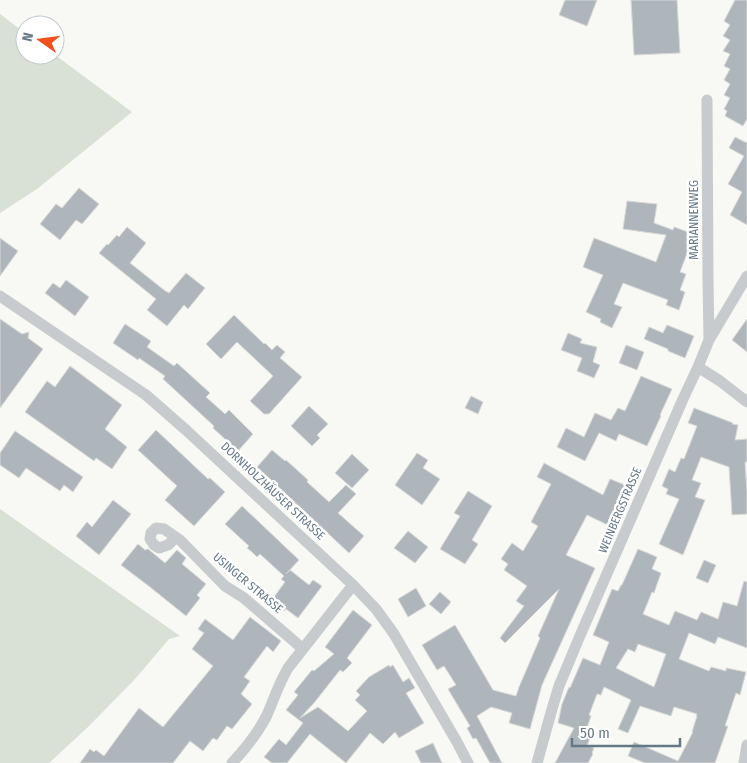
<svg xmlns="http://www.w3.org/2000/svg" width="747" height="763" font-family="'Fira Sans Condensed',sans-serif">
  <style>
    .green { fill: #d9e0d5 }
    .building { fill: #aeb6bc; stroke: #d9d9d7; fill-rule: evenodd }
    .lines { fill: none; stroke-linecap: round; stroke-linejoin: round }
    .street { stroke: #c7cbce; stroke-width: 11 }
    .labels { text-anchor: middle; stroke-width: 5; stroke-linejoin: round; paint-order: stroke }
    .street-label { font-size: 12px; fill: #657887; stroke: #fff }
  </style>
  <rect width="100%" height="100%" fill="#f8f8f4"/>
  <path class="green" d="M0,14l25,19v22h30l77,57 -95,77 -37,24z
    M0,509l180,127 -11,3 -34,40 -47,48 -39,36h-49z"/>
  <path class="building" d="M565,0h32l-10,26 -28,-11z
    M631,0h46l3,53 -46,2z
    M735,0h12v119l-4,7 -18,-10 2,-5 -3,-2 6,-11 -6,-3 6,-11 -6,-4 6,-11 -6,-3 6,-12 -7,-3 7,-11 -7,-4 7,-11 -6,-4z
    M735,137l12,6v82l-17,-10 12,-23 -14,-8 16,-28 -15,-8z
    M79,188l20,16 -17,20 -6,-4 -16,20 -20,-16 16,-20 6,4z
    M627,201l30,3 -3,19 19,7 1,-3 14,5 -1,3 6,3 -13,34 6,2 -6,16 5,2 -6,18 -13,-5 2,-5 -45,-17 -9,21 8,3 -10,21 -12,-6 1,-3 -15,-7 17,-37 -20,-8 11,-29 62,24 10,-27 -43,-6z
    M127,227l19,16 -16,20 34,27 5,3 17,-20 19,15 -17,21 -4,-4 -17,21 -20,-16 9,-11 -57,-46 8,-9 1,1 9,-10 2,2z
    M0,238l18,13 -18,25z
    M66,280l23,17 -14,19 -30,-23 8,-10 7,5z
    M234,315l30,29 1,-1 7,7 5,-5 8,7 -5,6 22,19 -33,37h-5l-14,-13 23,-25 -36,-34 -16,17 -15,-15z
    M0,319l22,15 7,-2 -1,6 15,11 -43,59z
    M747,319v33l-15,-12z
    M125,324l26,17 -4,6 27,19 3,-3 33,30 -4,4 19,17 4,-4 24,24 -15,17 -25,-23 1,-2 -51,-47 2,-3 -26,-18 -1,2 -25,-17z
    M667,325l27,11 -9,22 -17,-7v-2l-24,-10 5,-12 14,6z
    M568,333l14,6 -2,4 17,4 -4,15 7,3 -6,13 -17,-7 5,-13 -21,-8z
    M626,345l18,7 -7,18 -18,-7z
    M70,366l52,39 -17,24 22,18 -15,22 -16,-11 -2,3 -69,-49 22,-31 8,6z
    M641,376l31,13 -12,26 1,1 -14,30 -28,-12 -3,7 -17,-8 -14,28 -28,-14 9,-19 18,9 11,-24 16,7 7,-12 7,3z
    M471,396l12,6 -5,12 -13,-6z
    M309,406l19,18 -11,11 3,3 -8,8 -21,-20z
    M694,408l39,15 -1,1 6,1 -3,15 12,-1v23h-2l2,30v22l-15,1 -3,-48 -28,-10 -9,23 9,3 -6,14 10,3 -22,55 -24,-11 20,-45 -13,-5 2,-5 -6,-3 7,-17 6,3 6,-14 3,1 13,-33 -9,-3z
    M156,430l52,49 2,-1 15,14 -31,34 -29,-26 12,-14 -39,-36z
    M15,431l68,46 -10,15 -9,-7 -4,6 -34,-23 -7,10 -19,-13v-12z
    M272,450l13,11 1,-1 22,20 -1,2 22,20 17,-17 10,9 -18,19 26,23 -15,17 -92,-86z
    M417,453l11,7 -5,8 17,11 -18,26 -27,-20z
    M352,454l17,16 -17,18 -17,-15z
    M544,463l59,32 7,-16 20,8 -18,40 -25,-12 -21,40 29,13 -53,117 -12,44 -21,-6 3,-10 -21,-6 -14,9 25,47h-12l-14,-25 -3,1 -6,-11 3,-2 -22,-37 8,-4 -12,-19 -7,4 -15,-25 33,-20 38,65 23,6 3,-9 21,-49 -2,-2 21,-47 -54,54 -5,-5 24,-32 -8,-5 11,-15 -23,-16 4,-6 -7,-5 11,-16 11,8 15,-25 -7,-4 20,-38 -14,-7z
    M468,491l24,15 -20,34 6,4 -13,20 -25,-15 20,-33 -6,-3z
    M113,500l18,14 -32,41 -23,-19 11,-14 5,5z
    M242,506l57,54 -13,14 4,-4 19,15 4,-5 9,6 -24,32 -12,-9 -2,2 -13,-10 14,-19 -4,-3 3,-3 -24,-22 -3,3 -5,-5 -5,-4 2,-2 -24,-22z
    M408,531l20,16 -13,16 -21,-15z
    M138,544l7,6 3,-1 17,14 12,-13 9,8 -4,6 24,20 -9,11 3,3 -14,18 -36,-29 -29,-22z
    M638,549l19,8 -5,12 9,4 -7,20 -2,-1 -9,22 26,11 6,-14 22,9 4,-8 17,7 5,-17 14,4 7,-25 3,1v66l-29,-11 -3,7 -26,-11 -10,26 30,12 2,-4 15,4v-3l20,4 -6,23 -4,-2 -11,33h3l-13,37h-70l-17,-7 6,-14 44,19 15,-29h-1l5,-16h-1l1,-2 -23,-7 -3,9 -31,-10 -12,27 -10,-4 13,-29 -27,-13 -3,8 -4,-1 -8,21 2,1 -6,18 6,3 -4,8 7,3 -2,5 1,1 -5,9h-33l19,-35 -16,-5 4,-19 7,-17 1,1 13,-30 17,7 9,-23 -16,-7 19,-46 6,2 3,-6h1zM638,644l28,10 -12,33 -38,-19 12,-19 7,3z
    M704,560l12,5 -8,18 -12,-5z
    M416,588l10,18 -18,11 -10,-18z
    M440,592l11,10 -10,12 -12,-10z
    M353,610l19,15 -25,33 5,5 -9,9 -3,-2 -26,33 -14,15 18,-11 30,24 19,-20 -12,-11 5,-5 -4,-4 13,-14 20,-12 1,2 3,-2 10,17 6,-4 6,10 -9,5 18,30 -25,15 -4,-6 -12,12 -13,-11 -24,30 -36,-29 -23,29h-15l-8,-6 15,-18 7,6 17,-22 -17,-13 12,-15 -4,-3 18,-22 2,1 20,-17 -9,-7z
    M250,617l31,24 -8,11 -6,-6 -23,31 6,4 -9,13 11,10 -20,25 -5,-3 -10,14 -4,-2 -10,13 -13,-10 -17,22h-93l10,-14 4,3 2,-2 8,6 35,-48 24,19 50,-61 -21,-17 12,-16 -6,-4 7,-10 28,21z
    M433,743l9,20h-21l-6,-12z"/>
  <g class="lines">
    <path class="street" d="M707,100l1,181 1,59
      M0,296l146,99 40,35 167,155 23,24 18,25 63,108 11,21
      M698,367l22,14 27,21
      M175,538l-7,7 -9,3 -5,-3 -4,-6 1,-6 5,-5 8,1 16,11 45,46 19,12 59,51
      M232,763c14,-15 26,-30 35,-48 7,-16 12,-32 21,-47l65,-83
      M537,763l15,-54 7,-23 20,-48 104,-239 15,-32 11,-27 38,-64
      M744,763l3,-18"/>
  </g>
  <g class="labels">
    <g class="street-label">
      <text transform="translate(694 220) rotate(-90)" y="4">MARIANNENWEG</text>
      <text transform="translate(273 491) rotate(43)" y="4">DORNHOLZHÄUSER STRASSE</text>
      <text transform="translate(620 510) rotate(-67)" y="4">WEINBERGSTRASSE</text>
      <text transform="translate(248 583) rotate(40)" y="4">USINGER STRASSE</text>
    </g>
  </g>
  <g transform="translate(40 40) rotate(284)"><circle r="24" fill="#ffffff" stroke="#c1c9cf"/>
  <path d="M0-4L9 19L0 12L-9 19Z" fill="#ee511e"/>
  <text y="-8" font-size="14" font-weight="bold" text-anchor="middle" fill="#657887">N</text>
  </g>
  <path d="M572 738v8h108v-8" fill="none" stroke="#657887" stroke-width="2.5"/>
  <text x="580" y="738" font-size="15" fill="#657887" stroke="#ffffff" stroke-width="4" paint-order="stroke">50 m</text>
</svg>
